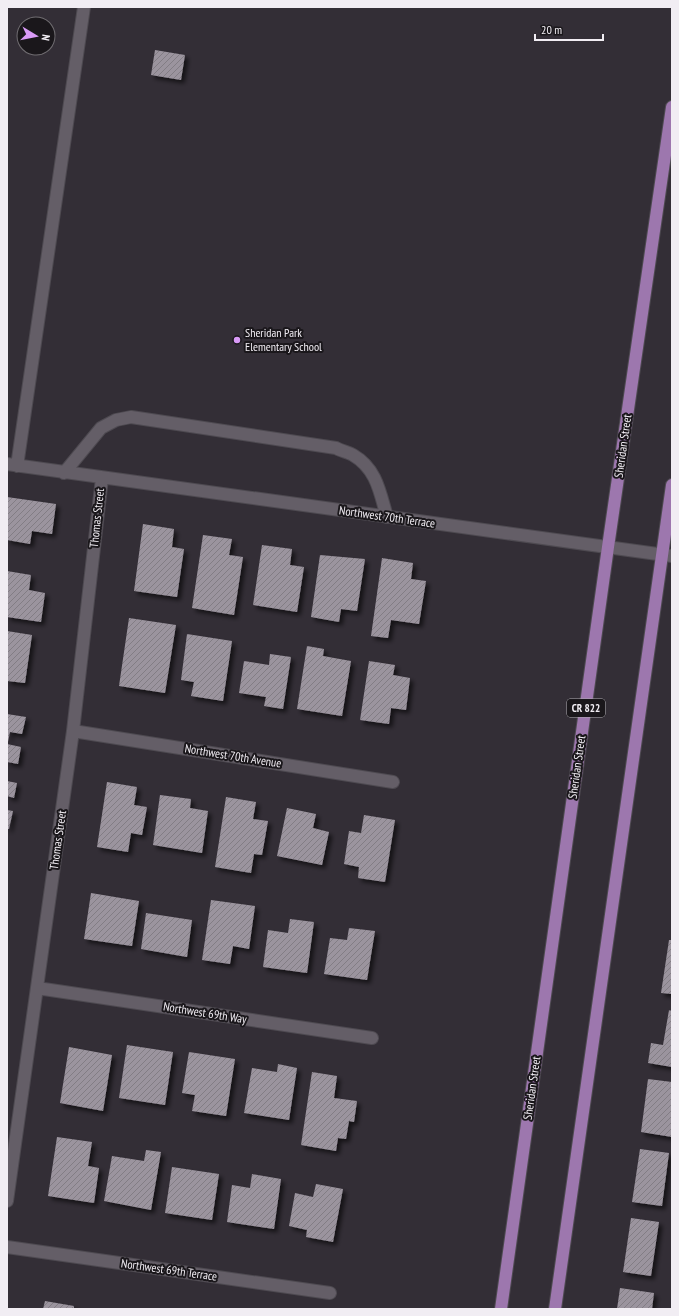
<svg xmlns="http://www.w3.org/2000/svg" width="679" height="1316" font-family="'PT Sans Narrow',sans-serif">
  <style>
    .building { fill: url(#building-hatch); filter: url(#shadow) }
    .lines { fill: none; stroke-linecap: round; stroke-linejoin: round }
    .minor-casing { stroke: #4e4a51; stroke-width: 14 }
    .major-casing { stroke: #4e4a51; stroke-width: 14 }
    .minor { stroke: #645e67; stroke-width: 12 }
    .major { stroke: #9d77ae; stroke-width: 12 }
    .poi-dot { fill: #d99af7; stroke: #1a171b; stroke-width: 1.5 }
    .labels { text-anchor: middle; stroke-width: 4; stroke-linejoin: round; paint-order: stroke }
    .shield { fill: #1a171b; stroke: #b0adb2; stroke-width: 1 }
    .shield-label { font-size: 11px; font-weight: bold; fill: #f1edf3 }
    .poi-label { font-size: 12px; fill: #f1edf3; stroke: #1a171b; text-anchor: start }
    .street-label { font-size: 12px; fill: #f1edf3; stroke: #1a171b }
  </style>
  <defs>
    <pattern id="building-hatch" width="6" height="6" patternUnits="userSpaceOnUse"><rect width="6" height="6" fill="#9b949e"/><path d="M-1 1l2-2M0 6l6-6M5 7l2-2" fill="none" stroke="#827d84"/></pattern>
    <filter id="shadow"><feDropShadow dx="3.5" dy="3.5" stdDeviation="2" flood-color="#0009"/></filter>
  </defs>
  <rect width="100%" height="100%" fill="#332e36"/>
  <path class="building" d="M155,50l30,5 -4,25 -30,-5z
    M7,497l49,7 -4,30 -20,-3 -2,13 -23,-4z
    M143,524l31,5 -2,18 12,2 -7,48 -43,-6z
    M203,535l29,4 -3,16 14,2 -9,58 -42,-7z
    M262,545l30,4 -2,16 14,2 -7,45 -44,-7z
    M320,555l45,4 -8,52 -16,-2 -2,13 -28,-5z
    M382,558l31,5 -2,16 15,2 -7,43 -28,-4 -3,18 -17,-2z
    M7,571l24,4 -2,15 16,3 -4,29 -34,-5z
    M129,618l47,7 -11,68 -46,-7z
    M7,631l25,4 -7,48 -18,-2z
    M187,634l45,7 -9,60 -32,-5 3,-14 -13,-2z
    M307,646l17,3 -1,7 28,5 -9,55 -45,-7z
    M270,654l21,3 -8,52 -19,-3 2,-9 -27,-4 5,-32 25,4z
    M369,661l26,4 -2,10 17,3 -4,32 -15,-2 -2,16 -29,-4z
    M7,714l19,3 -4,17 -12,-2 -2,10z
    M7,744l14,3 -3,17 -11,-2z
    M7,781l10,2 -3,15 -7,-2z
    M107,782l30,5 -3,18 13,2 -5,28 -11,-2 -3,19 -31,-5z
    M160,795l31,4 -1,9 18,3 -6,42 -49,-8z
    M226,797l30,5 -3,17 15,2 -6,34 -8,-1 -3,19 -36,-6z
    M287,808l29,6 -3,14 16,4 -7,33 -45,-9z
    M7,810l6,1 -4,18h-2z
    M364,815l31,5 -10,62 -27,-4 1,-11 -15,-3 5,-33 12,2z
    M91,893l48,8 -7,45 -48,-7z
    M211,900l44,6 -6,43 -16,-3 -3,18 -28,-4z
    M146,913l46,7 -5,37 -46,-8z
    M290,919l24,3 -7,51 -44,-6 5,-37 20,3z
    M349,928l26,3 -8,49 -43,-6 6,-36 17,2z
    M669,940h3v54l-11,-1z
    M669,1010l3,1v56l-24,-4 3,-20 12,2z
    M127,1045l46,7 -8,53 -46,-7z
    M69,1047l43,8 -9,56 -43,-8z
    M189,1052l46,7 -9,57 -34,-5 3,-16 -13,-2z
    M278,1064l19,4 -8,52 -45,-7 8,-45 25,4z
    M312,1072l25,4 -3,22 23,3 -3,21 -5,-1 -3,18 -8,-1 -2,13 -35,-6z
    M648,1079l24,3v55l-31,-5z
    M57,1137l35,5 -4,24 11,2 -5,35 -46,-7z
    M640,1149l29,4 -7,53 -30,-4z
    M146,1150l15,2 -10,58 -47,-9 8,-45 32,5z
    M172,1167l47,7 -7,46 -47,-7z
    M252,1174l29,5 -7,50 -47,-7 5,-37 18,3z
    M316,1184l27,5 -10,53 -27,-5 1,-7 -18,-4 6,-33 18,4z
    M631,1218l28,4 -8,54 -28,-4z
    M620,1288l34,5 -2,16h-35z
    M45,1301l29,5v3h-31z"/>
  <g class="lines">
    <defs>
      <path id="minor" d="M7,464l665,92
        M17,466l67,-459
        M64,473l37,-45 15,-8 15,-3 205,31c5,3 12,4 17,7 24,14 27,38 34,62
        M73,731l320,51
        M37,988l335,50
        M7,1201l66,-470 29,-253
        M7,1247l323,46"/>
      <path id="major" d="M501,1309l107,-762 64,-440
        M555,1309l117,-824"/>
    </defs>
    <use href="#minor" class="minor-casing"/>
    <use href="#major" class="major-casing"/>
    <use href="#minor" class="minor"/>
    <use href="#major" class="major"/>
  </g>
  <circle class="poi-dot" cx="237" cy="340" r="4"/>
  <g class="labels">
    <rect class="shield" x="567" y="699" width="38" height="18" rx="3"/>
    <g class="shield-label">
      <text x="586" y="712">CR 822</text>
    </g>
    <g class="poi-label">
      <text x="245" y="337">Sheridan Park<tspan x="245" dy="14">Elementary School</tspan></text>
    </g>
    <g class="street-label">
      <text transform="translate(623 446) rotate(-82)" y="4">Sheridan Street</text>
      <text transform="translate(387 517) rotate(8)" y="4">Northwest 70th Terrace</text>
      <text transform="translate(97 518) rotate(-84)" y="4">Thomas Street</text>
      <text transform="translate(233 756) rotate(9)" y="4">Northwest 70th Avenue</text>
      <text transform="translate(577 767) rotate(-82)" y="4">Sheridan Street</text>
      <text transform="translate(58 840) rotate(-82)" y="4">Thomas Street</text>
      <text transform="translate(205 1013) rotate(9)" y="4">Northwest 69th Way</text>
      <text transform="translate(532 1088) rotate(-82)" y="4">Sheridan Street</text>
      <text transform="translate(169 1270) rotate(8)" y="4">Northwest 69th Terrace</text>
    </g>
  </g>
  <rect width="679" height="1316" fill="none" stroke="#f1edf3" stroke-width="16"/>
  <g transform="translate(36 36) rotate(100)"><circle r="19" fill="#1a171b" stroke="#706d71"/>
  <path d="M0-3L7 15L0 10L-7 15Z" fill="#d99af7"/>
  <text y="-6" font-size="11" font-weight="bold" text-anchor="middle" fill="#f1edf3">N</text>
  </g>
  <path d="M535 34v6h68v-6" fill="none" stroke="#f1edf3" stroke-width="2"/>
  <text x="541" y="34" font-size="12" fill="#f1edf3" stroke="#1a171b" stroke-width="3" paint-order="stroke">20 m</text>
</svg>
